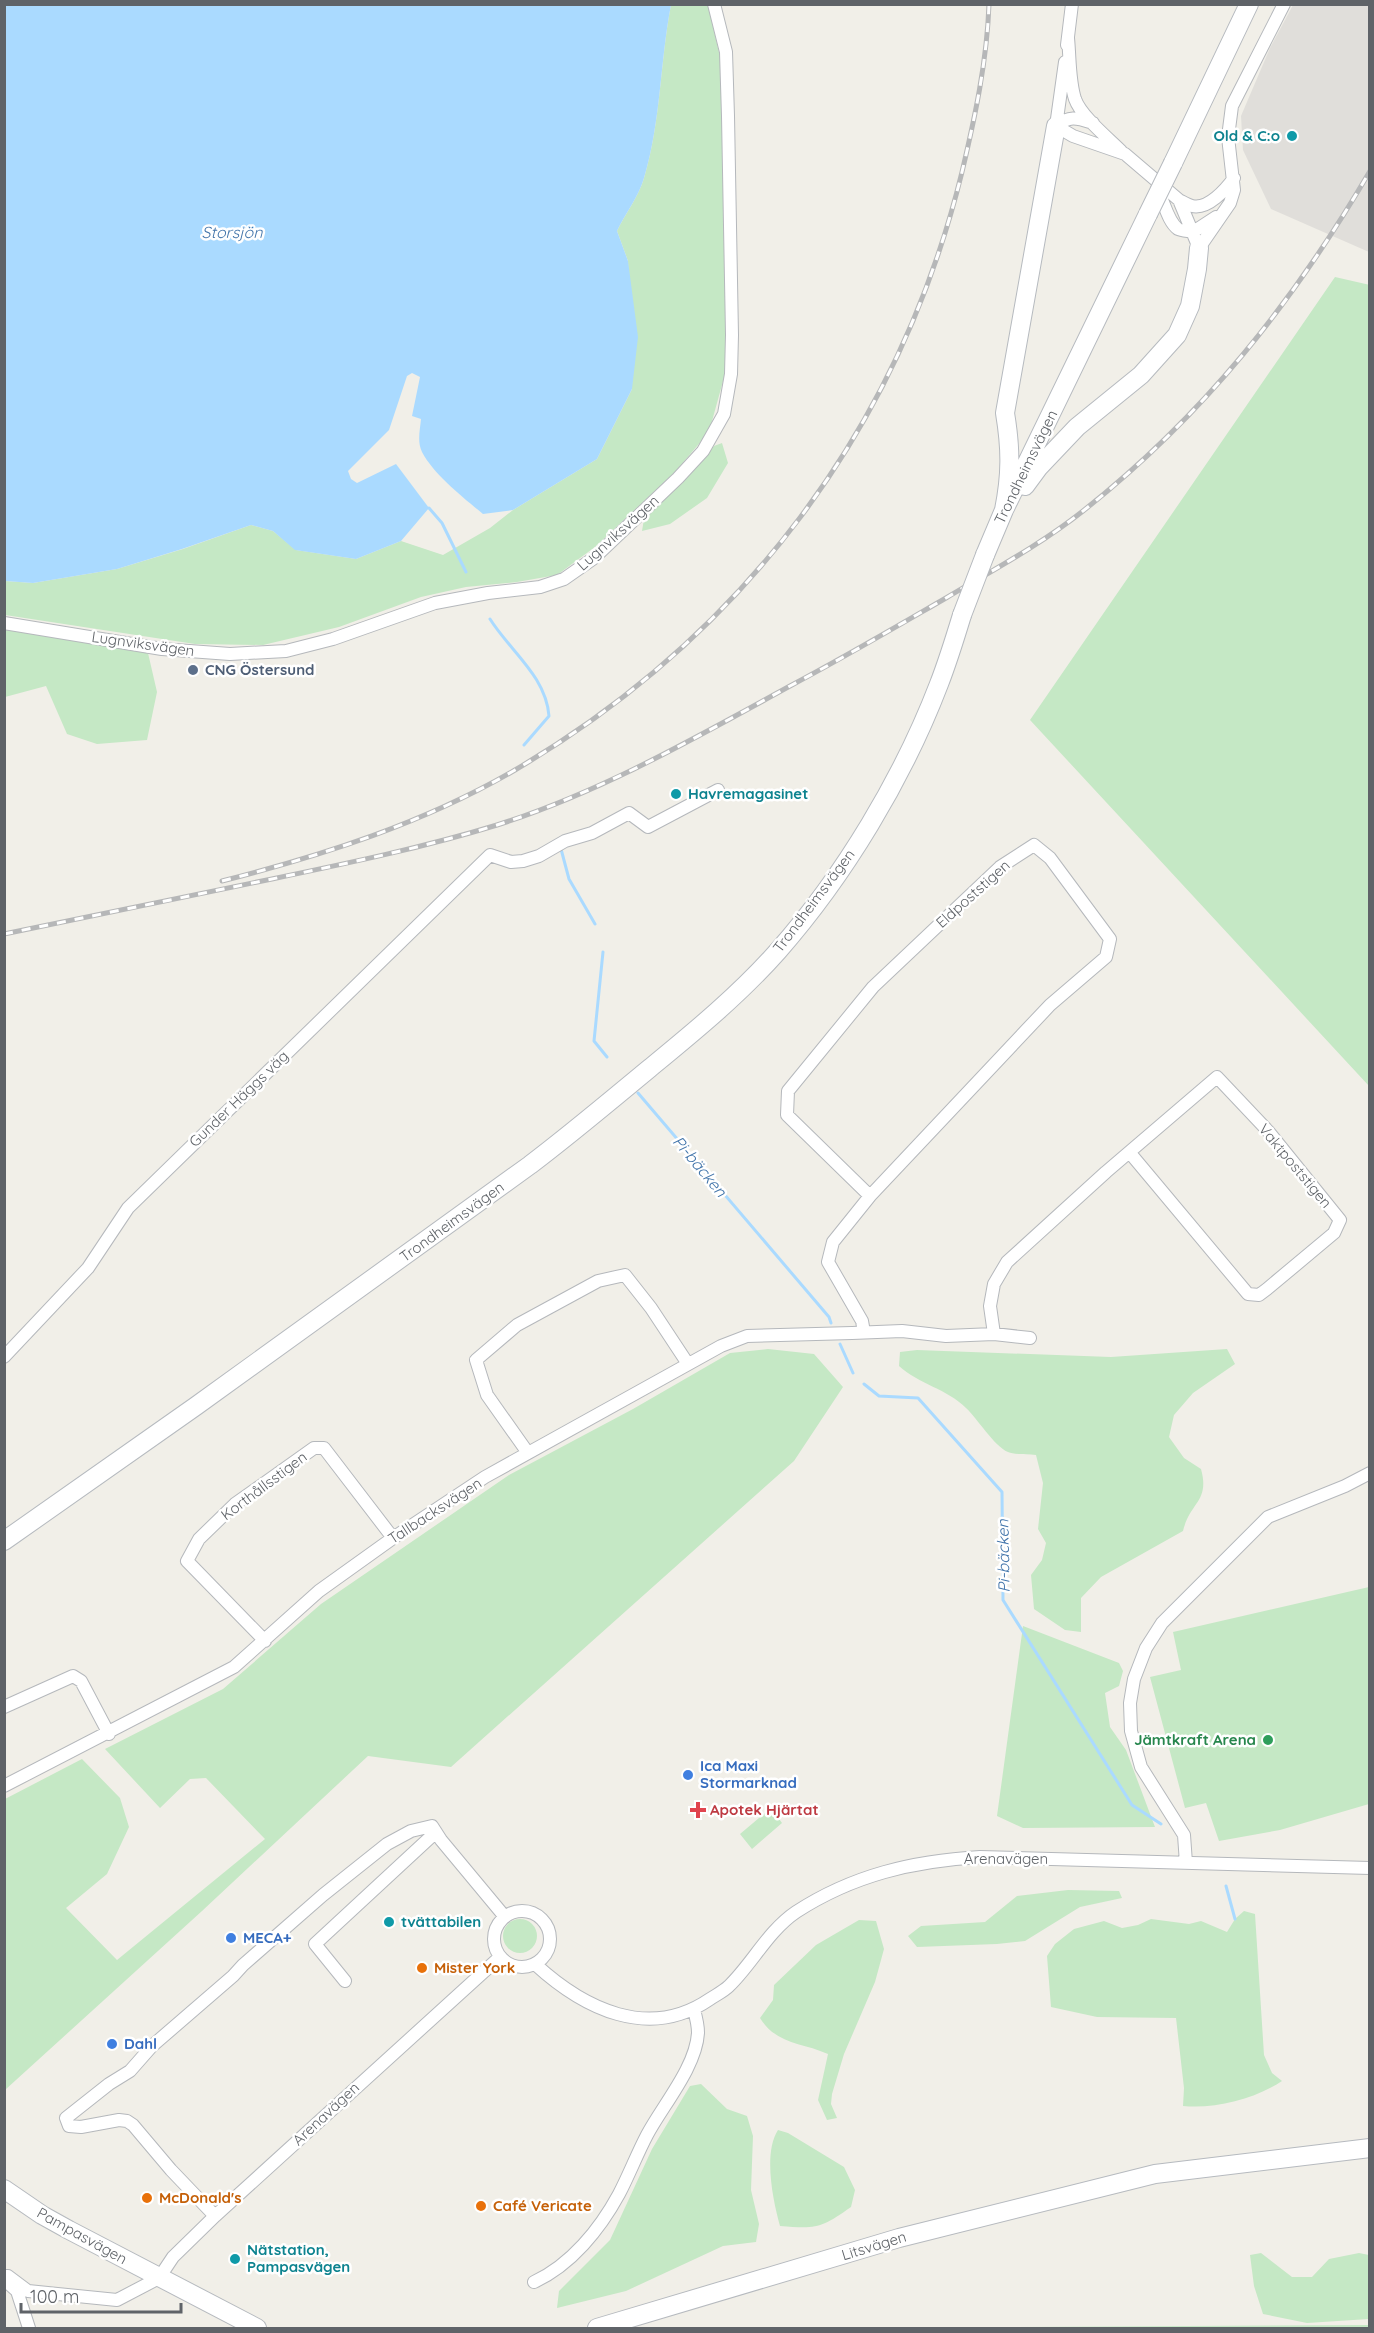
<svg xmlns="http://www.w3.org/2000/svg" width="1374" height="2333" font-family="Quicksand,sans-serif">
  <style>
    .industrial { fill: #e0deda }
    .green { fill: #c5e8c5 }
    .water { fill: #aadaff }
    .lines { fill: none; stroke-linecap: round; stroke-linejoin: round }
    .stream { stroke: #aadaff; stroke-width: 3 }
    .minor-casing { stroke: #b5b8bc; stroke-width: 14 }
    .secondary-casing { stroke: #b6babf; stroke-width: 20 }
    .minor { stroke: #fff; stroke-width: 12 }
    .secondary { stroke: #fff; stroke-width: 18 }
    .rail-casing { stroke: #b6b7b8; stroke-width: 5 }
    .rail { stroke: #fff; stroke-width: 3; stroke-dasharray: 9; stroke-linecap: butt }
    .secondary-bridge-casing { stroke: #b6babf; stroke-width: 20; stroke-linecap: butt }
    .secondary-bridge { stroke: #fff; stroke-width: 18 }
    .culture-dot { fill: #0f9aa8; stroke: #fff; stroke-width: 2 }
    .service-dot { fill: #5c6f8a; stroke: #fff; stroke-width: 2 }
    .leisure-dot { fill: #2e9e5b; stroke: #fff; stroke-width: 2 }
    .shop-dot { fill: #3f7fe0; stroke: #fff; stroke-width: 2 }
    .health-dot { fill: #e0444e; stroke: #fff; stroke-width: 2 }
    .food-dot { fill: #e8710a; stroke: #fff; stroke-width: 2 }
    .labels { text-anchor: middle; stroke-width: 5; stroke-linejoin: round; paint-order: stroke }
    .culture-label { font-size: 15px; font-weight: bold; fill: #0d838f; stroke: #fff; text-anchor: start }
    .street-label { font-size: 15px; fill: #5f6368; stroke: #fff }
    .service-label { font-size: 15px; font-weight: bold; fill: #4e5e75; stroke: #fff; text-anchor: start }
    .leisure-label { font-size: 15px; font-weight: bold; fill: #27864d; stroke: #fff; text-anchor: end }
    .shop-label { font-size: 15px; font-weight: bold; fill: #366cbe; stroke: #fff; text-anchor: start }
    .health-label { font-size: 15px; font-weight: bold; fill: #be3a42; stroke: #fff; text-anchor: start }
    .food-label { font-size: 15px; font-weight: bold; fill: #c56008; stroke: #fff; text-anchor: start }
    .water-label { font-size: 16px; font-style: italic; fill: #4174aa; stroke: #fff }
  </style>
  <rect width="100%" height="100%" fill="#f1efe8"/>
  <path class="industrial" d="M1293,5h76v247l-98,-43 -28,-59 -2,-34 29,-68z"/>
  <path class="green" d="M671,5h37l13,56 6,216 -2,97 -16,58 -34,40 -80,75 -38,28 -40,7 -51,5 -45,10 -82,30 -76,18 -68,-1 -190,-29v-34l28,2 84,-14 66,-20 68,-24 22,6 23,19 60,9 45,-18 42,14 47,-27 23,-18 84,-51 35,-70 -4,-128 -11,-30c8,-17 22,-35 27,-53 17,-56 16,-117 27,-173z
    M1335,277l35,8 -1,801 -339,-366z
    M722,443l6,20 -21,35 -37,26 -28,7 2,-12 43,-41 27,-32z
    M5,629l143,24 9,39 -10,48 -50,4 -30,-10 -21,-48 -41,11z
    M768,1349l46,5 29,33 -49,74 -343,306 -83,-11 -166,155 -197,179v-291l77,-40 38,39 9,29 -22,47 -41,34 51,52 148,-121 -59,-61 -16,1 -30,29 -55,-59 118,-60 98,-85 188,-129 124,-66 97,-56z
    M1227,1349l8,15 -42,29 -19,22 -5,22 15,21 17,11c9,33 -11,33 -18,62l-82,46 -20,21v34l-16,-2 -31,-21 -3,-34 11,-15 4,-17 -8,-14 5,-46 -7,-28c-9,-1 -21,0 -28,-3 -14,-6 -31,-34 -42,-44 -19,-19 -47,-24 -67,-42l1,-14 17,-2 194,7z
    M1369,1587v217l-89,26 -61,11 -13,-38 -21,5 -35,-131 31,-7 -8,-38z
    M1023,1626l96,37 4,8 -4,15 -14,7 5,34 16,23 29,77 -132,1 -26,-12z
    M771,1808l11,15 -30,26 -12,-15z
    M1068,1890l51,1 3,7 -42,9 -55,34 -28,3 -80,3 -9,-11 13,-10 64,-4 32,-26z
    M1244,1911l11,3 9,141 8,18 10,8c-27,18 -66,28 -99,25l1,-18 -8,-70 -79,-1 -46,-10 -4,-51 8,-12 19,-15 30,-8 18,7 16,-3 13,-6 38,5 12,-3 26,11 8,-13z
    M503 1936a17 17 0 1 1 34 0a17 17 0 1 1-34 0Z
    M859,1920l17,1 8,28 -9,33 -31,72 -12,40 -1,10 6,14 -10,2 -9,-20 10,-46c-27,-12 -51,-9 -68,-36l13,-18 1,-15 42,-40z
    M701,2084l26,25 20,7 6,20 -2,54 8,34 -3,18 -33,4 -97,45 -69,17 2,-17 51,-51 42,-91 38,-63z
    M778,2130l10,3 56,34 11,23 -4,17c-30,21 -33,22 -71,19 -7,-25 -17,-73 -2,-96z
    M1261,2253l31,24h20l17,-18 30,-6 10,2v64l-62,4 -44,-9 -9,-28 -4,-31z
    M1369,2325v3h-550z"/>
  <path class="water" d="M4,5h667c-11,56 -10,117 -27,173 -5,18 -19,36 -27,53l11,30 10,76 -6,52 -35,70 -84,51 -30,4c-19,-16 -49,-39 -61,-62 -5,-10 -2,-22 -1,-33l-9,-3 8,-39 -8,-4 -5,3 -18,54 -41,41 3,8 6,4 39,-19 33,44 -28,33 -45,18 -61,-9 -22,-19 -22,-6 -69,24 -65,20 -84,14 -28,-2z"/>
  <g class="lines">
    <path class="stream" d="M429,508l13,15 24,49
      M490,619c20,32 56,57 59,97l-25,29
      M561,849l8,30 26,45
      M603,952l-9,89 13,16
      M638,1093l191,224 2,6
      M840,1344l13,29
      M864,1384l15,12 39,2 84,94 1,108 129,205 29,19
      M1226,1886l9,33"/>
    <defs>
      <path id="minor" d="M1068,38c2,20 1,42 7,61 6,17 33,39 46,52
        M1067,45l5,-41
        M1093,123c-16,-5 -23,-8 -37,3l17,10 52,18 54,46 20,48
        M1056,126l9,-64
        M1157,189c7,11 10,32 21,40 4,2 11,2 15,3l23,-15
        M1179,200c4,2 9,5 13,6 16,4 34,-17 42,-28
        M1199,248l31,-45 4,-13 -6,-53 4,-31 52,-102
        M4,623l158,26 68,5 56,-3 47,-12 102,-36 53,-10 52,-6 24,-8 30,-21 84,-80 25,-27 21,-37 7,-40 1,-39 -4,-219 -2,-64 -12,-48
        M864,1332l-2,-11 -34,-59 5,-20 37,-46 180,-191 56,-48 4,-18 -60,-81 -16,-13 -34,22 -127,120 -85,104 -1,24 83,81
        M994,1334l-4,-28 4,-22 13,-22 99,-90 111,-95 51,54 72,89 -6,13 -67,56 -8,6 -11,-1 -118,-141
        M4,1357l84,-89 40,-60 362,-353 21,7 12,-1 16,-5 26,-15 27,-8 37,-20 19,14 70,-37
        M528,1453l-41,-58 -11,-35 41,-35 81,-44 27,-6 26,33 37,56
        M265,1641l-78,-80 12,-22 36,-35 79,-56h10l69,90
        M4,1707l69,-31 8,5 28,53
        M4,1786l230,-119 85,-76 74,-53 92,-61 236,-131 26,-10 105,-3 50,-2 44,5 48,-2 36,4
        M1186,1863l-2,-28 -43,-68 -10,-36 -1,-28 4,-24 12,-31 16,-25 106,-106 77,-31 25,-13
        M494 1939a28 28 0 1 1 56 0a28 28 0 1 1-56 0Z
        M535,1964c49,45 114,77 175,35 6,-4 14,-8 19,-13 23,-22 39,-55 67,-74 57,-37 117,-51 184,-55l390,11
        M345,1981l-30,-37 121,-112
        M215,2216l-44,-46 -38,-45 -6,-4 -8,-1 -38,7 -12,-1 -3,-8 43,-34 21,-13 22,-25 81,-70 10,-11 80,-70 64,-51 24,-13 21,-5 9,14 64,77
        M4,2276h4l20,15 89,9 42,-22 14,-21 42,-41 285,-259
        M7,2282l10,9 12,37
        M534,2282c37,-17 66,-53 85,-88 10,-19 18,-40 28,-59 16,-30 49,-68 51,-102 0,-8 -2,-16 -4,-23"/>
      <path id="secondary" d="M1173,163l76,-159
        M1025,486l14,-19 38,-40 64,-52 36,-40 13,-29 7,-37 2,-21
        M1004,510c7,-35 7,-61 1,-97l51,-287
        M985,555l19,-45 144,-296
        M4,1541l192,-135 334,-241c41,-31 80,-64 120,-97 45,-37 89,-73 128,-117 66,-75 125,-173 161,-267 9,-23 16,-46 23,-69
        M4,2189l38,26 27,15 188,98
        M597,2328l302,-90 256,-64 215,-26"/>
    </defs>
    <use href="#minor" class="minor-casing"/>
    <use href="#secondary" class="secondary-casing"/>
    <use href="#minor" class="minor"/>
    <use href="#secondary" class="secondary"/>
    <defs>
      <path id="rail" d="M222,881c102,-26 202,-58 293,-111 228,-134 384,-341 447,-598 13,-55 25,-111 27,-168
        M4,934c88,-18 176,-36 263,-54 77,-16 155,-32 230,-55 104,-33 198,-87 293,-139 53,-28 104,-58 156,-88 47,-28 94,-53 137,-87 120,-95 210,-208 287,-340"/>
    </defs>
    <use href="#rail" class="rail-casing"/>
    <use href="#rail" class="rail"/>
    <defs>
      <path id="secondary-bridge" d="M1148,214l25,-51
        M962,615l23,-60"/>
    </defs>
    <use href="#secondary-bridge" class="secondary-bridge-casing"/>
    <use href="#secondary-bridge" class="secondary-bridge"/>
  </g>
  <g class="culture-dot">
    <circle cx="1292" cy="136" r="6"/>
    <circle cx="676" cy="794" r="6"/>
    <circle cx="389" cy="1922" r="6"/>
    <circle cx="235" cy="2259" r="6"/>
  </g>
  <circle class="service-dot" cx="193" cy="670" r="6"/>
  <circle class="leisure-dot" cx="1268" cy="1740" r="6"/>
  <g class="shop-dot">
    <circle cx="688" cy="1775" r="6"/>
    <circle cx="231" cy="1938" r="6"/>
    <circle cx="112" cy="2044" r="6"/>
  </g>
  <path class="health-dot" d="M695 1801h6v6h6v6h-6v6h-6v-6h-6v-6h6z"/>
  <g class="food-dot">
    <circle cx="422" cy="1968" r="6"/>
    <circle cx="147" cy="2198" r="6"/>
    <circle cx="481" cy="2206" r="6"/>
  </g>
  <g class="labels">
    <g class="culture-label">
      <text x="1280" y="141" text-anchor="end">Old &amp; C:o</text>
      <text x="688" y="799">Havremagasinet</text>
      <text x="401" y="1927">tvättabilen</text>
      <text x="247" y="2255">Nätstation,<tspan x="247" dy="17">Pampasvägen</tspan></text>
    </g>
    <g class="street-label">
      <text transform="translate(1026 467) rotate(-64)" y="5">Trondheimsvägen</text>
      <text transform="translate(618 533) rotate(-42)" y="5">Lugnviksvägen</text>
      <text transform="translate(143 644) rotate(8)" y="5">Lugnviksvägen</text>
      <text transform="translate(973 894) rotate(-42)" y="5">Eldpoststigen</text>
      <text transform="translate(814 901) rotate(-53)" y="5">Trondheimsvägen</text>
      <text transform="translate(239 1099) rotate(-44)" y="5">Gunder Häggs väg</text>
      <text transform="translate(1295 1166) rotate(50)" y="5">Vaktpoststigen</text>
      <text transform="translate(452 1222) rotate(-36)" y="5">Trondheimsvägen</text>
      <text transform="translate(264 1486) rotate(-37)" y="5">Korthållsstigen</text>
      <text transform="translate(435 1511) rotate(-33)" y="5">Tallbacksvägen</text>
      <text x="1006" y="1864">Arenavägen</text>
      <text transform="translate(326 2114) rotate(-43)" y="5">Arenavägen</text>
      <text transform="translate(82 2236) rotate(29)" y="5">Pampasvägen</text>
      <text transform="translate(874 2246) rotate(-17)" y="5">Litsvägen</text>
    </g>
    <g class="service-label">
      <text x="205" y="675">CNG Östersund</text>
    </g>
    <g class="leisure-label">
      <text x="1256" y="1745">Jämtkraft Arena</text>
    </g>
    <g class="shop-label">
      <text x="700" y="1771">Ica Maxi<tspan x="700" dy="17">Stormarknad</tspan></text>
      <text x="243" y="1943">MECA+</text>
      <text x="124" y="2049">Dahl</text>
    </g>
    <g class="health-label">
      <text x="710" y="1815">Apotek Hjärtat</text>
    </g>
    <g class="food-label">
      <text x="434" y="1973">Mister York</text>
      <text x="159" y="2203">McDonald's</text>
      <text x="493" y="2211">Café Vericate</text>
    </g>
    <g class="water-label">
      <text x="232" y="238">Storsjön</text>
      <text transform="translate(700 1166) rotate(50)" y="6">Pi-bäcken</text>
      <text transform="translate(1003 1556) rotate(-91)" y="6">Pi-bäcken</text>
    </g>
  </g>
  <rect width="1374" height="2333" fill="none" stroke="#5f6368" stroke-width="12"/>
  <path d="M21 2303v9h160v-9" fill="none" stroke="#5f6368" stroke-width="3"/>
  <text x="30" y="2303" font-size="18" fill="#5f6368" stroke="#ffffff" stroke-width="4.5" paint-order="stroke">100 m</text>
</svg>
